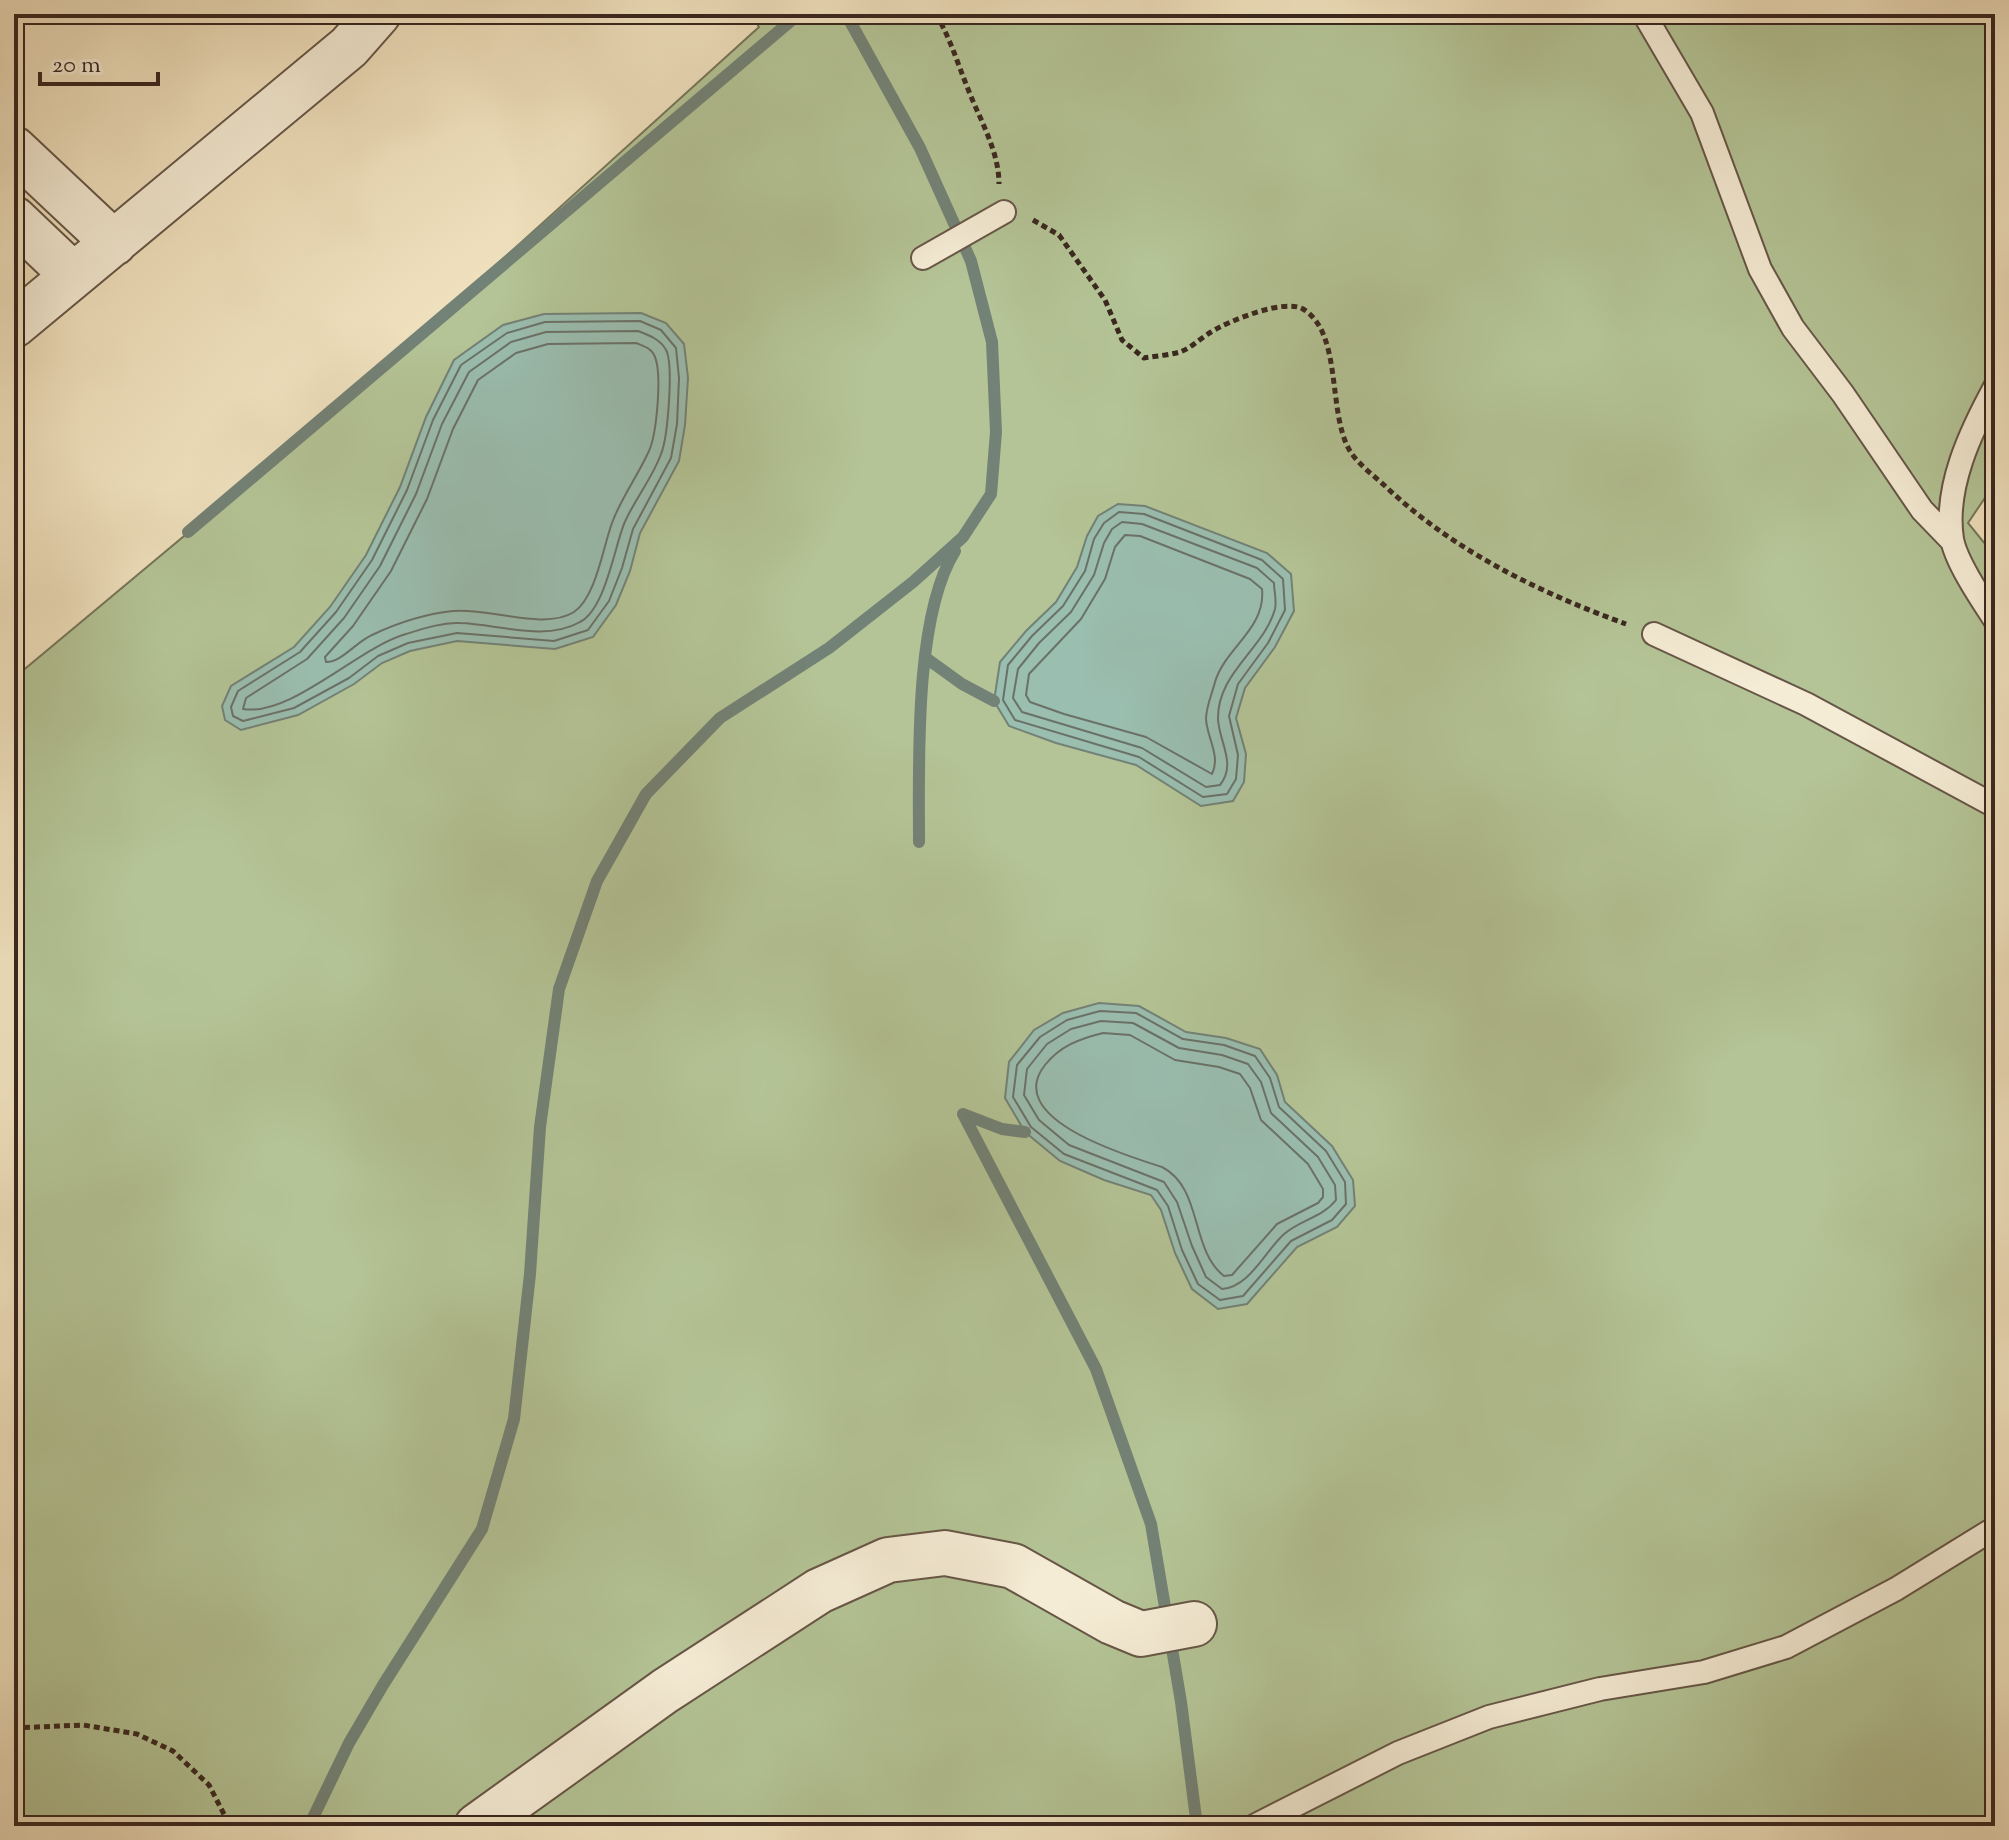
<svg xmlns="http://www.w3.org/2000/svg" width="2009" height="1840" font-family="'Sorts Mill Goudy',serif">
  <style>
    .green { fill: #b4c496; stroke: #76765a; stroke-width: 2 }
    .water { fill: #9abeb0; stroke: #738276; stroke-width: 2 }
    .lines { fill: none; stroke-linecap: round; stroke-linejoin: round }
    .shore { stroke: #6a7268; stroke-width: 2 }
    .stream { stroke: #738276; stroke-width: 12 }
    .lane-casing { stroke: #675647; stroke-width: 26 }
    .street-casing { stroke: #675647; stroke-width: 48 }
    .path { stroke: #39271f; stroke-width: 5; stroke-dasharray: 6 4; stroke-linecap: butt }
    .lane { stroke: #f5ecd5; stroke-width: 22 }
    .street { stroke: #f5ecd5; stroke-width: 44 }
  </style>
  <rect width="100%" height="100%" fill="#f0e1be"/>
  <filter id="stains"><feTurbulence type="fractalNoise" baseFrequency=".0025" numOctaves="4"/><feColorMatrix values="0 0 0 0 .2 0 0 0 0 .09 0 0 0 0 .02 0 0 0 .5 -.17"/></filter>
  <radialGradient id="worn" r=".72"><stop offset=".6" stop-color="#630" stop-opacity="0"/><stop offset="1" stop-color="#630" stop-opacity=".3"/></radialGradient>
  <path class="green" d="M751,14h1244v469l-27,40 27,33v1270h-1981v-1148l333,-278 412,-373z"/>
  <path class="water" d="M641,313l25,10 18,21 4,34 -3,47 -6,36 -39,72 -10,38 -14,34 -23,32 -38,12 -98,-8 -47,10 -28,12 -28,21 -56,31 -57,15 -16,-10 -3,-14 9,-20 63,-39 36,-40 36,-52 34,-68 26,-70 28,-57 49,-35 41,-11z
    M1118,504l27,2 122,47 24,21 3,37 -19,36 -30,41 -9,30 10,36 -2,28 -11,19 -32,5 -65,-41 -80,-22 -47,-17 -15,-25 6,-39 26,-31 30,-29 21,-35 10,-31 11,-20z
    M1099,1003l40,3 47,26 40,6 34,11 17,26 8,27 47,44 21,34 2,26 -18,21 -40,20 -50,57 -29,5 -26,-20 -17,-36 -14,-43 -10,-15 -47,-15 -44,-19 -35,-29 -20,-34 4,-36 25,-32 29,-17z"/>
  <g class="lines">
    <path class="shore" d="M640,321l21,9 15,18 3,30 -2,46 -6,34 -38,71 -11,39 -13,33 -21,29 -34,11 -97,-8 -49,10 -30,13 -29,22 -55,30 -51,13 -10,-5 -2,-9 7,-16 62,-39 36,-40 36,-52 35,-70 26,-70 28,-55 46,-32 38,-11z
      M638,331c11,4 24,9 29,21 6,17 1,85 -6,102 -9,25 -27,46 -37,70 -10,25 -19,85 -44,98 -35,20 -83,2 -120,1 -17,-1 -38,6 -54,11 -47,13 -115,83 -163,75l3,-11 61,-39 37,-41 36,-52 36,-72 26,-70 27,-52 42,-30 35,-10z
      M636,343c7,3 16,5 19,14 7,17 2,79 -7,96 -11,24 -27,45 -36,70 -9,24 -16,74 -38,89 -30,19 -87,-5 -121,-1 -28,3 -56,12 -81,24 -16,7 -30,27 -46,27l-1,-5 28,-31 38,-55 36,-72 26,-70 25,-49 38,-27 32,-9z
      M1119,512l25,2 118,46 21,19 2,31 -17,33 -30,41 -9,32 9,39 -2,24 -9,15 -24,3 -64,-40 -124,-37 -12,-20 5,-35 24,-29 31,-30 22,-35 9,-32 10,-16z
      M1122,522l20,2 115,44 17,15c0,8 3,18 1,26 -11,40 -58,64 -57,110 1,23 19,45 2,66l-14,2 -64,-39 -120,-36 -9,-14 5,-29 21,-26 32,-31 23,-37 10,-32 8,-14z
      M1125,535l15,1 110,43 12,10c4,40 -37,59 -47,93 -3,12 -9,25 -9,37 1,19 15,37 6,55l-66,-37 -82,-23 -34,-12 -4,-7 3,-21 52,-55 24,-40 10,-32z
      M1100,1011l36,2 47,26 41,6 31,11 15,22 9,29 47,44 19,31 1,22 -14,16 -41,21 -48,55 -23,4 -22,-16 -16,-34 -14,-44 -11,-16 -93,-36 -33,-27 -18,-30 4,-32 23,-28 27,-17z
      M1101,1021l32,2 46,25 43,7 26,9 13,18 10,31 47,44 17,28 1,15c-14,18 -37,20 -53,35 -19,18 -34,52 -61,54l-16,-12 -14,-31 -15,-44 -13,-20 -95,-37 -30,-25 -15,-25 3,-26 20,-25 24,-15z
      M1103,1033l27,2 45,25 44,7 21,7 10,14 11,32 47,44 15,25v8l-5,6 -41,21 -45,51 -8,1c-34,-26 -21,-88 -62,-109 -34,-11 -160,-48 -117,-102 15,-19 34,-26 58,-32z"/>
    <path class="stream" d="M188,532l611,-518
      M926,658l36,26 32,17
      M919,842c0,-78 -5,-226 36,-291
      M963,1114l133,255 55,155 30,178 16,124
      M963,1114l39,15 23,3
      M309,1826l40,-83 34,-58 99,-156 32,-110 16,-145 10,-147 19,-138 38,-108 49,-87 74,-76 109,-70 84,-66 50,-45 28,-43 5,-62 -4,-90 -21,-81 -51,-113 -74,-134"/>
    <defs>
      <path id="lane" d="M1644,14l58,99 58,156 33,59 50,66 79,116 30,31
        M923,258l81,-46
        M1995,387c-24,44 -51,100 -43,152 4,23 30,61 43,81
        M1654,634l152,70 189,102
        M1254,1826l144,-73 91,-36 111,-28 104,-17 82,-25 110,-58 99,-61"/>
      <path id="street" d="M14,149l100,94
        M14,219l59,56
        M14,325l335,-278 29,-33
        M477,1826l188,-135 154,-100 69,-31 57,-7 68,13 99,56 29,12 53,-10"/>
    </defs>
    <use href="#lane" class="lane-casing"/>
    <use href="#street" class="street-casing"/>
    <path class="path" d="M936,14c15,26 21,48 32,75 12,31 31,62 31,95
      M1033,220l26,15 46,65 17,40 22,18c12,-2 25,-3 36,-6 11,-4 21,-14 31,-20 18,-11 73,-34 92,-23 40,24 24,104 47,142 8,13 23,24 34,34 68,65 154,107 242,139
      M14,1728l69,-3 54,9 36,17 36,34 21,41"/>
    <use href="#lane" class="lane"/>
    <use href="#street" class="street"/>
  </g>
  <rect width="2009" height="1840" fill="none" stroke="#f0e1be" stroke-width="48"/>
  <rect x="16" y="16" width="1977" height="1808" fill="none" stroke="#39271f" stroke-width="4"/>
  <rect x="24" y="24" width="1961" height="1792" fill="none" stroke="#39271f" stroke-width="2"/>
  <path d="M40 72v12h118v-12" fill="none" stroke="#39271f" stroke-width="4"/>
  <text x="52" y="72" font-size="24" fill="#39271f" stroke="#f5ecd5" stroke-width="6" paint-order="stroke">20 m</text>
  <rect width="100%" height="100%" filter="url(#stains)"/>
  <rect width="100%" height="100%" fill="url(#worn)"/>
</svg>
